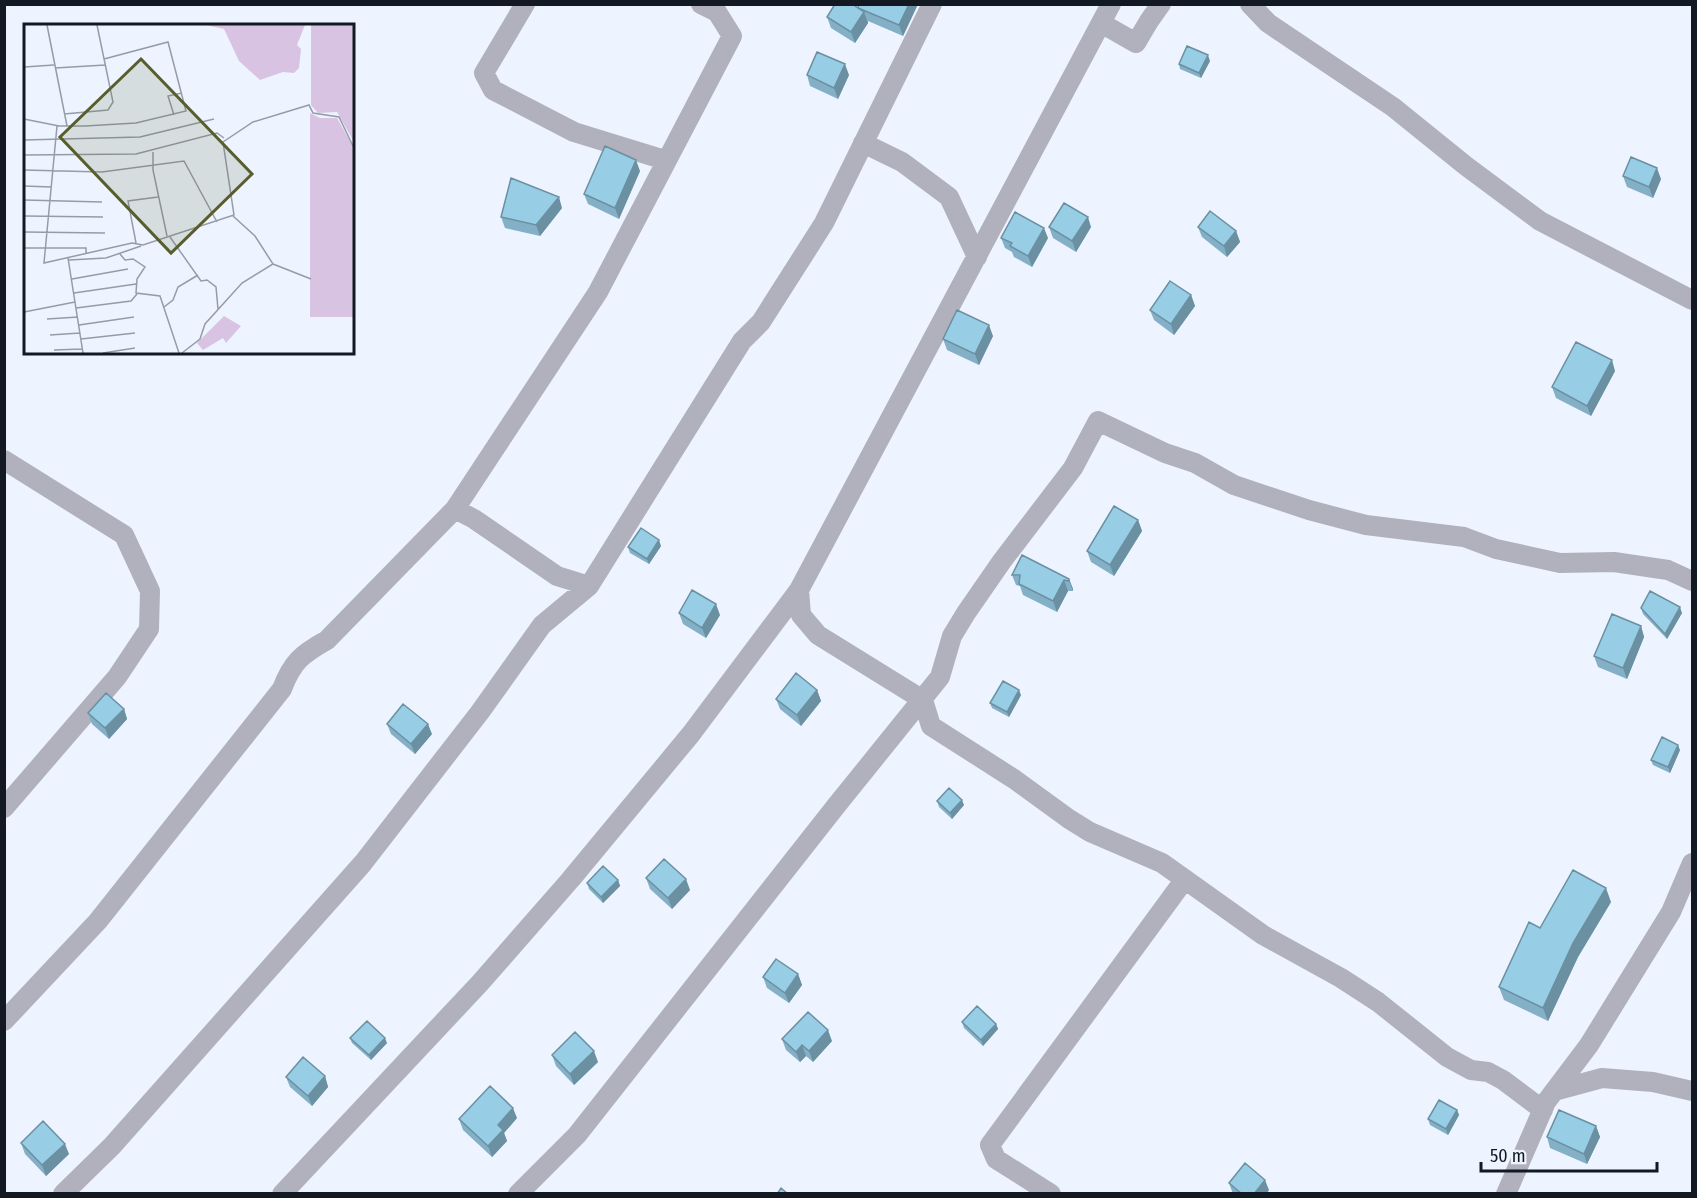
<svg xmlns="http://www.w3.org/2000/svg" width="1697" height="1198" font-family="'Fira Sans Condensed',sans-serif">
  <style>
    .lines { fill: none; stroke-linecap: round; stroke-linejoin: round }
    .minor { stroke: #b1b1bd; stroke-width: 20 }
    .wall { fill: #83b0c6 }
    .shaded-wall { fill: #6a90a1 }
    .building { fill: #98cde6; stroke: #6a90a1; stroke-width: 1.5 }
    .inset-road { fill: none; stroke: #969ca7; stroke-width: 1.5 }
    .view { fill: #595d2b; fill-opacity: 0.15; stroke: #595d2b; stroke-width: 3 }
    .inset-edge { fill: none; stroke: #131922; stroke-width: 3 }
  </style>
  <rect width="100%" height="100%" fill="#edf4ff"/>
  <g class="lines">
    <path class="minor" d="M525,4l-41,69 9,17 81,42 91,28
      M1250,4l18,19 125,84 73,59 74,55 152,79
      M1101,23l35,20 13,-22 12,-17
      M863,143l39,19 47,35 28,60
      M4,460l120,75 26,56 -1,38 -32,48 -113,131
      M455,509l19,10 83,57 32,10
      M799,590l2,25 17,20 105,65 8,26 83,53 55,40 21,13 72,31 101,72 78,43 37,24 69,55 24,13 17,2 15,8 40,30
      M4,1021l94,-100 184,-232c10,-27 20,-35 45,-49l128,-131 143,-217 134,-256 -15,-24 -16,-8
      M1554,1091l48,-13 51,4 39,9
      M63,1194l49,-48 251,-283 117,-151 62,-87 47,-39 153,-245 19,-19 63,-99 108,-219
      M282,1194l198,-211 91,-104 120,-145 108,-144 312,-586
      M518,1194l59,-59 259,-329 104,-129 12,-41 14,-23 36,-52 71,-93 25,-47 67,32 30,10 39,22 75,25 57,15 98,12 32,12 64,14 54,-1 54,8 24,11
      M1051,1194l-55,-35 -6,-14 195,-266
      M1506,1194l40,-92 43,-57 82,-133 21,-49"/>
  </g>
  <path class="wall" d="M918,4l-15,32 -35,-15v2l-13,20 -24,-15 -4,-11 31,-9z
    M1210,61l-9,17 -21,-9 -1,-5z
    M807,75h42l-11,24 -28,-13z
    M640,171l-21,48 -31,-15 -4,-10z
    M1623,176l38,3 -8,19 -26,-11z
    M562,208l-22,28 -35,-8 -4,-11z
    M1049,227h42l-15,25 -23,-14z
    M1198,227l38,4 4,11 -13,15 -25,-20z
    M1001,238h47l-16,29 -18,-10 -2,-5 -7,-4z
    M1191,295l4,11 -21,29 -20,-15 -4,-10z
    M993,336l-14,29 -32,-15 -4,-11z
    M1615,371l-24,45 -35,-18 -4,-11z
    M1138,520l4,11 -28,45 -23,-14 -4,-11z
    M661,546l-12,18 -19,-11 -2,-6z
    M1012,575l57,4 4,10v2h-5l-11,21 -34,-17 -3,-9 -4,-1z
    M1641,608l41,5 -15,26 -24,-25z
    M679,613l41,2 -14,23 -23,-14z
    M1641,626l3,11 -17,42 -29,-12 -4,-11z
    M817,690l4,11 -20,25 -21,-17 -4,-10z
    M1021,695l-12,22 -17,-9 -2,-5z
    M124,709l3,10 -18,20 -17,-15 -4,-11z
    M387,724l45,10 -17,20 -24,-20z
    M1680,750l-10,23 -17,-8 -2,-5z
    M937,801l27,4 -12,14 -13,-12z
    M646,878l44,12 -18,19 -22,-20z
    M618,880l2,6 -17,17 -14,-14 -2,-6z
    M1611,902l-33,55 -30,64 -44,-21 -5,-13 41,-59z
    M798,974l4,11 -13,18 -22,-15 -4,-11z
    M962,1022l34,2 2,5 -15,17 -19,-18z
    M350,1038l37,5 -16,17 -19,-17z
    M782,1039l50,2 -19,21 -7,-6 -6,6 -14,-12z
    M552,1055l46,7 -24,23 -18,-19z
    M325,1076l3,11 -16,19 -22,-19 -4,-10z
    M1457,1110l2,5 -11,20 -18,-10 -2,-6z
    M517,1118l-13,15 3,8 -15,16 -29,-27 -4,-11z
    M1596,1126l4,11 -13,27 -37,-16 -3,-11z
    M21,1143l48,11 -23,22 -21,-22z
    M1229,1183l40,7 -3,4h-33z"/>
  <path class="shaded-wall" d="M909,4h9l-15,32 -4,-11z
    M864,12l4,11 -13,20 -4,-11z
    M1208,55l2,6 -9,17 -2,-5z
    M845,64l4,11 -11,24 -4,-11z
    M636,160l4,11 -21,48 -4,-11z
    M1657,168l4,11 -8,19 -4,-11z
    M559,197l3,11 -22,28 -4,-11z
    M1088,217l3,10 -15,25 -4,-11z
    M1044,228l4,10 -16,29 -4,-11z
    M1236,231l4,11 -13,15 -3,-11z
    M1191,295l4,11 -21,29 -3,-11z
    M989,325l4,11 -14,29 -4,-11z
    M1612,360l3,11 -24,45 -4,-10z
    M1138,520l4,11 -28,45 -4,-11z
    M659,540l2,6 -12,18 -2,-5z
    M1069,579l4,10v2l-4,-10z
    M1064,580l4,11 -11,21 -4,-11z
    M716,604l4,11 -14,23 -4,-10z
    M1680,607l2,6 -15,26 -2,-5z
    M1641,626l3,11 -17,42 -4,-11z
    M817,690l4,11 -20,25 -4,-11z
    M1019,690l2,5 -12,22 -2,-5z
    M124,709l3,10 -18,20 -4,-11z
    M428,724l4,10 -17,20 -4,-10z
    M1678,745l2,5 -10,23 -2,-6z
    M962,800l2,5 -12,14 -2,-6z
    M686,879l4,11 -18,19 -4,-11z
    M618,880l2,6 -17,17 -2,-6z
    M1606,888l5,14 -33,55 -30,64 -5,-13 30,-65z
    M798,974l4,11 -13,18 -4,-10z
    M996,1024l2,5 -15,17 -2,-6z
    M828,1030l4,11 -19,21 -4,-11z
    M385,1038l2,5 -16,17 -2,-5z
    M802,1045l4,11 -6,6 -4,-10z
    M594,1051l4,11 -24,23 -4,-11z
    M325,1076l3,11 -16,19 -4,-10z
    M513,1108l4,10 -13,15 3,8 -15,16 -4,-11 10,-21z
    M1457,1110l2,5 -11,20 -2,-6z
    M1596,1126l4,11 -13,27 -3,-10z
    M65,1144l4,10 -23,22 -4,-11z
    M1265,1180l4,10 -3,4h-12z"/>
  <path class="building" d="M835,4h17l6,4 1,-4h50l-10,21 -41,-17 6,4 -13,20 -24,-15z
    M1187,46l21,9 -9,18 -20,-9z
    M817,52l28,12 -11,24 -27,-13z
    M605,146l31,14 -21,48 -31,-14z
    M1631,157l26,11 -8,19 -26,-11z
    M511,178l48,19 -23,28 -35,-8z
    M1064,203l24,14 -16,24 -23,-14z
    M1210,211l26,20 -12,15 -26,-19z
    M1015,212l29,16 -16,28 -18,-10 2,-3 -11,-5z
    M1170,281l21,14 -20,29 -21,-14z
    M957,310l32,15 -14,29 -32,-15z
    M1576,342l36,18 -25,46 -35,-19z
    M1114,506l24,14 -28,45 -23,-14z
    M641,528l18,12 -12,19 -19,-12z
    M1022,555l47,24v2l-5,-1 -11,21 -34,-17 1,-9h-8z
    M692,590l24,14 -14,24 -23,-15z
    M1650,591l30,16 -15,27 -24,-26z
    M1612,614l29,12 -18,42 -29,-12z
    M796,673l21,17 -20,25 -21,-16z
    M1003,681l16,9 -12,22 -17,-9z
    M106,693l18,16 -19,19 -17,-15z
    M403,704l25,20 -17,20 -24,-20z
    M1662,737l16,8 -10,22 -17,-7z
    M949,788l13,12 -12,13 -13,-12z
    M664,859l22,20 -18,19 -22,-20z
    M603,866l15,14 -17,17 -14,-14z
    M1573,870l33,18 -33,55 -30,65 -44,-21 30,-65 11,6z
    M776,959l22,15 -13,19 -22,-16z
    M977,1006l19,18 -15,16 -19,-18z
    M808,1012l20,18 -19,21 -7,-6 -6,7 -14,-13z
    M367,1021l18,17 -16,17 -19,-17z
    M575,1032l19,19 -24,23 -18,-19z
    M303,1057l22,19 -17,20 -22,-19z
    M490,1086l23,22 -15,17 5,5 -15,16 -29,-27z
    M1439,1100l18,10 -11,19 -18,-10z
    M1559,1110l37,16 -12,28 -37,-17z
    M43,1121l22,23 -23,21 -21,-22z
    M1245,1163l20,17 -11,14h-12l-13,-11z
    M781,1188l7,6h-11z"/>
  <g transform="translate(24 24)">
    <rect width="330" height="330" fill="#edf4ff"/>
    <path d="M182,1h99l-8,20 4,4 -2,19 -5,5 -11,-1 -23,8 -21,-19 -15,-32zM287,1h43v117l-17,-30 -19,1 -7,-8zM286,89l10,5h17l17,30v169h-44zM200,292l17,10 -15,17 -3,-5 -20,12 -6,-7z" fill="#d9c3e3"/>
    <path class="inset-road" d="M23,1l20,101M0,43l30,-2M31,44l50,-3M40,90l44,-4 5,-8 -16,-77M150,91l-6,-19 14,-3M0,95l35,7h26l51,-3 50,-12 -18,-69 -64,17M33,102l-13,137 88,-20 11,2 91,-30 -11,-73 30,-20 56,-17 4,8 26,4 14,29M0,116l116,-3 74,-18M129,128v18l14,66M0,131l112,-1 81,-21 7,5M0,146l78,2 82,-11 33,61M0,162l27,1M0,176l78,2M0,192l79,1M0,208l81,1M146,213l31,44 6,-1 9,7 2,22M112,219l-8,-42 30,-4M0,224h62v5M96,230l5,6 8,-1 12,8 -8,12 -1,14 24,3 19,57M44,234l15,95M45,236l37,-2 35,-12M249,240l38,15M48,255l56,-10M50,269l62,-9M140,283l9,-7 5,-13 20,-12M52,284l55,-7 6,-7M0,288l51,-10M23,295l31,-2M55,301l55,-8M26,311l30,-2M57,315l54,-6M30,326l28,-1M79,329l32,-5M158,329l18,-14 5,-15 37,-41 31,-19 -18,-28 -22,-20"/>
    <path class="view" d="M117,35l111,115 -81,79 -111,-116z"/>
    <rect width="330" height="330" class="inset-edge"/>
  </g>
  <rect width="1697" height="1198" fill="none" stroke="#131922" stroke-width="12"/>
  <path d="M1481 1162v9h176v-9" fill="none" stroke="#131922" stroke-width="3"/>
  <text x="1490" y="1162" font-size="18" fill="#131922" stroke="#edf4ff" stroke-width="4.5" paint-order="stroke">50 m</text>
</svg>
